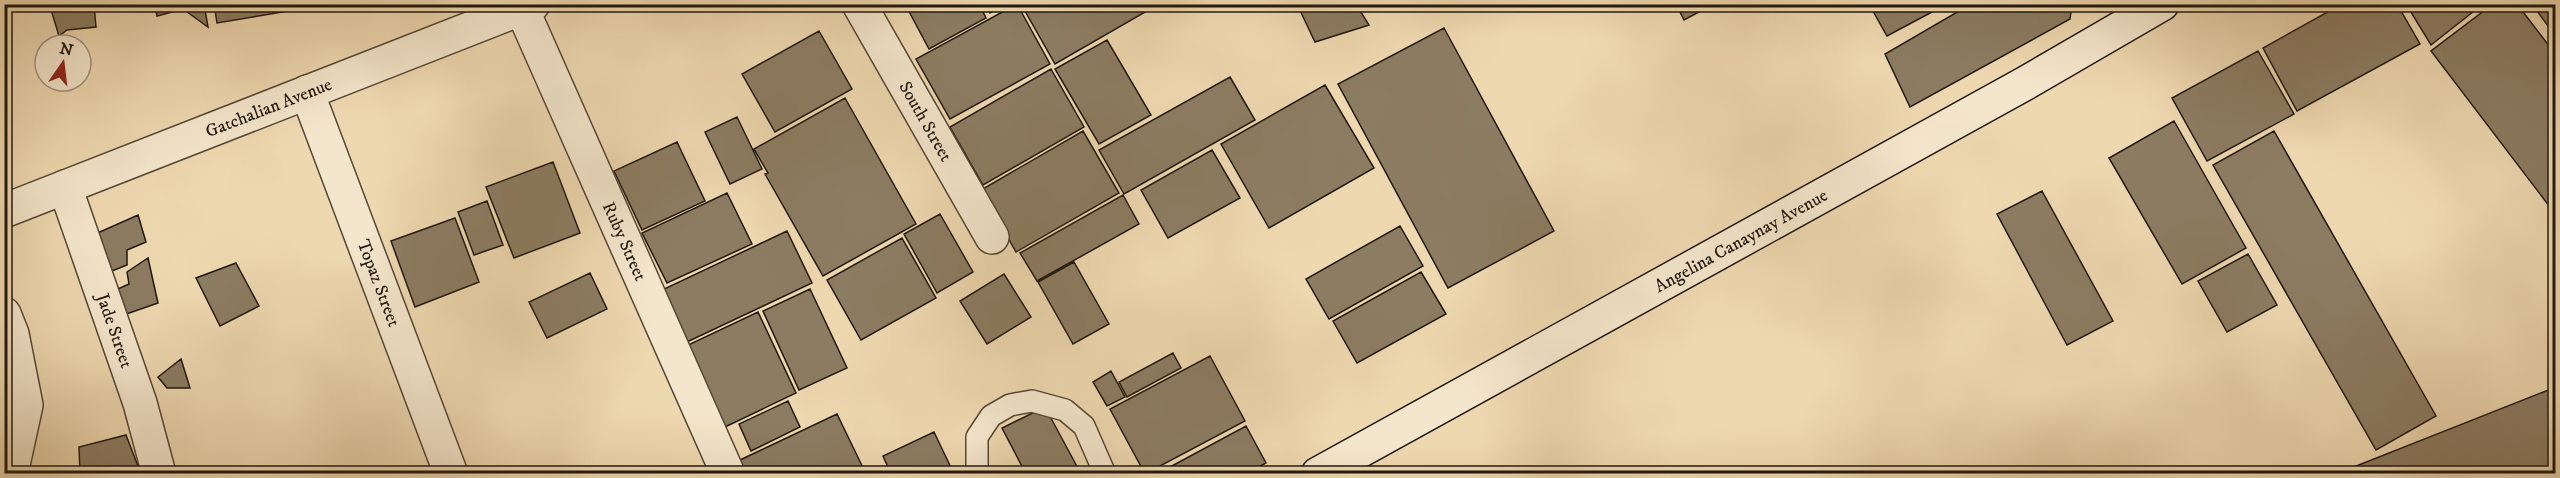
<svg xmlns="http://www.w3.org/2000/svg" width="2560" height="478" font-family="'IM FELL DW Pica',serif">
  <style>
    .building { fill: #8c7c62; stroke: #21180e; stroke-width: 1.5 }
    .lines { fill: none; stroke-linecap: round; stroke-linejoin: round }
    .service-casing { stroke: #544836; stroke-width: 24 }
    .minor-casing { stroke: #544836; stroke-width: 36 }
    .tertiary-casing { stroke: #544836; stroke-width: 36 }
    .secondary-casing { stroke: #21180e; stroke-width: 36 }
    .service { stroke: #f4e6cc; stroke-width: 21 }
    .minor { stroke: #f4e6cc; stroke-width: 33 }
    .tertiary { stroke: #f4e6cc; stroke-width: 33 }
    .secondary { stroke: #f4e6cc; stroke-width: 33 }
    .labels { text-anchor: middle; stroke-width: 6; stroke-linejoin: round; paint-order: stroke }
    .street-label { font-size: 18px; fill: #21180e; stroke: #f4e6cc }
  </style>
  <rect width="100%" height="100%" fill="#eed8b0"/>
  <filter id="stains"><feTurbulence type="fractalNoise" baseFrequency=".00333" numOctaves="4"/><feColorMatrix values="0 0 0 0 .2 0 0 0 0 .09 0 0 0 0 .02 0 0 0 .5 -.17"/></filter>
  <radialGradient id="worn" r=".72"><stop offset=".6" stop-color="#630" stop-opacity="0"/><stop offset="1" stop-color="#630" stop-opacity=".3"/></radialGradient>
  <path class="building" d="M52,4h42l2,23 -29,3 -8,6 -7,-23z
    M155,4h49l4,23 -25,-18 -26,7z
    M214,4h80l1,6 -78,13z
    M354,4h26l-24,6z
    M905,4h74l7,14 -57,31z
    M986,4h20l-16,9z
    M1017,4l33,60 -100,55 -34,-60z
    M1021,4h138l-104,60z
    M1297,4h59l13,21 -54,17z
    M1676,4h38l-30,16z
    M1869,4h78l-60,32z
    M1971,4h101l-2,15 -160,88 -25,-53z
    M2342,4h55l23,40 -123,67 -34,-63z
    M2406,4h77l-52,41z
    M2493,4h24l39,51v160l-125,-164z
    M2532,4h24v33z
    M1444,28l110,203 -106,57 -110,-204z
    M819,31l33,58 -77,43 -33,-58z
    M1107,40l44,75 -52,29 -44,-75z
    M2258,51l36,63 -87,47 -35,-63z
    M1051,69l33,58 -101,58 -33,-58z
    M1230,77l25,43 -131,74 -25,-44z
    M1325,85l49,83 -105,60 -48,-84z
    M845,98l71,126 -93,52 -58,-102 3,-1 -14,-24z
    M737,117l25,52 -32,15 -25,-52z
    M2174,121l72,127 -64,36 -73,-126z
    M1083,131l36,62 -103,59 -35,-62z
    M2274,131l162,285 -60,34 -163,-285z
    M677,142l28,59 -63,29 -28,-59z
    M1212,150l28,48 -72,40 -27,-48z
    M553,162l27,71 -66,25 -28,-71z
    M2042,191l71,130 -46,24 -70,-131z
    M727,193l25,51 -85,39 -25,-50z
    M1123,195l16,29 -102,57 -17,-28z
    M487,201l16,44 -29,10 -16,-43z
    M940,214l33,58 -36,21 -33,-59z
    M138,215l8,27 -19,8v15l-25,10 -9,-40z
    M455,218l24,64 -64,25 -24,-66z
    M1400,226l23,40 -94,53 -23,-40z
    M787,231l25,52 -125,59 -25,-52z
    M902,238l34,60 -75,42 -34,-60z
    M2248,254l29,51 -50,27 -29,-51z
    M148,258l10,45 -43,15 -6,-25 20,-9 -2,-12z
    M1074,262l35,62 -36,20 -35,-62z
    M236,263l23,43 -39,20 -24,-48z
    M1421,272l25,42 -89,49 -24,-42z
    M590,273l17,36 -60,29 -18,-36z
    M1004,274l27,43 -44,27 -27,-43z
    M810,289l37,79 -48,22 -36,-79z
    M758,312l38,81 -71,34 -39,-81z
    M1173,353l8,15 -54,29 -8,-15z
    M1210,356l35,65 -100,53 -35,-65z
    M181,359l9,29h-23l-9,-11z
    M1111,371l14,26 -18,9 -14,-24z
    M2556,387v87h-220z
    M788,401l12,26 -49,24 -12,-27z
    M1045,407l36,67h-55l-24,-46z
    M837,414l29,60h-123l-5,-13z
    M1246,426l20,37 -20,11h-89z
    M934,432l20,42h-63l-8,-18z
    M126,435l15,39h-61l-1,-27z
    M315,467l2,7h-23z"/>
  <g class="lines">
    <defs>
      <path id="service" d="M977,474v-37l14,-21 19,-11 22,-4 33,9 19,16 21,48"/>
      <g id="minor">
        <path id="s1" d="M859,4l133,233"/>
        <path id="s2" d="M522,9l206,465"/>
        <path id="s3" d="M307,92l144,382"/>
        <path id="s4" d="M65,187l75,216 19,71"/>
        <path d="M4,314l8,20 14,71 -15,69"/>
      </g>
      <g id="tertiary">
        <path id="s5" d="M4,211l529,-207"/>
      </g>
      <g id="secondary">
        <path id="s6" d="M1318,474l706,-390 138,-80"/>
      </g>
    </defs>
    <use href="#service" class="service-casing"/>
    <use href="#minor" class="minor-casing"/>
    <use href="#tertiary" class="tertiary-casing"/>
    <use href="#secondary" class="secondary-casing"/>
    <use href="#service" class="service"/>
    <use href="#minor" class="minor"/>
    <use href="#tertiary" class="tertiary"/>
    <use href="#secondary" class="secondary"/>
  </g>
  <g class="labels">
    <g class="street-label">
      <text dy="6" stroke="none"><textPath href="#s5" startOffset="284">Gatchalian Avenue</textPath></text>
      <text dy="6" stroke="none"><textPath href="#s1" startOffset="135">South Street</textPath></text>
      <text dy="6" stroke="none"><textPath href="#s6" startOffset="483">Angelina Canaynay Avenue</textPath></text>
      <text dy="6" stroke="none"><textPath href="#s2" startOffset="254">Ruby Street</textPath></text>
      <text dy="6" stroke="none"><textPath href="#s3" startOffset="204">Topaz Street</textPath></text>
      <text dy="6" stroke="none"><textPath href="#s4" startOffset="152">Jade Street</textPath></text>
    </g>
  </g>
  <rect width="2560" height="478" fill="none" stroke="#eed8b0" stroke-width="24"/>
  <rect x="6" y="6" width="2548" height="466" fill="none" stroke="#21180e" stroke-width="3"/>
  <rect x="12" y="12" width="2536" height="454" fill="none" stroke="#21180e" stroke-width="1.5"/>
  <g transform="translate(63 63) rotate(14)"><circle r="28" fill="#f4e6cc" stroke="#a09480" stroke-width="1.5"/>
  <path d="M0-4.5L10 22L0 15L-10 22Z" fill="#8f2418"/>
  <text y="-9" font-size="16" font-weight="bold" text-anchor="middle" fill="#21180e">N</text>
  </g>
  <rect width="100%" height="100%" filter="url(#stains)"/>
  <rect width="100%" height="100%" fill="url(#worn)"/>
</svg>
